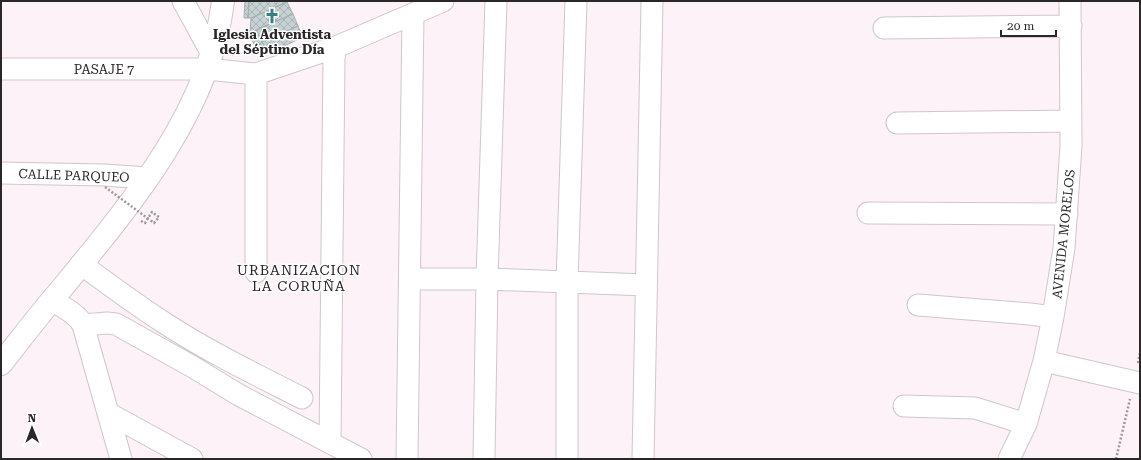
<svg xmlns="http://www.w3.org/2000/svg" width="1141" height="460" font-family="'Roboto Serif',serif">
  <style>
    .building { fill: url(#building-cross-hatch); stroke: #a4afb0 }
    .lines { fill: none; stroke-linecap: round; stroke-linejoin: round }
    .minor-casing { stroke: #cfc6cb; stroke-width: 23 }
    .major-casing { stroke: #cfc6cb; stroke-width: 24 }
    .path { stroke: #9e979b; stroke-width: 2.5; stroke-dasharray: 2 2; stroke-linecap: butt }
    .minor { stroke: #fff; stroke-width: 21 }
    .major { stroke: #fff; stroke-width: 22 }
    .path-bridge { stroke: #9e979b; stroke-width: 2.5; stroke-dasharray: 2 2; stroke-linecap: butt }
    .labels { text-anchor: middle; stroke-width: 3; stroke-linejoin: round; paint-order: stroke }
    .poi-label { font-size: 13px; font-weight: bold; fill: #2a2729; stroke: #fff }
    .street-label { font-size: 13px; fill: #2a2729; stroke: #fff }
    .neighbourhood-label { font-size: 14px; letter-spacing: 1px; fill: #2a2729; stroke: #fff }
  </style>
  <defs>
    <pattern id="building-cross-hatch" width="8" height="8" patternUnits="userSpaceOnUse"><rect width="8" height="8" fill="#c5d1d2"/><path d="M0 0l8 8M0 8l8-8" fill="none" stroke="#a9b3b4"/></pattern>
  </defs>
  <rect width="100%" height="100%" fill="#fcf2f8"/>
  <path class="building" d="M245,1h4l-1,17h-4z
    M249,1h38v1l-36,16h-3z
    M287,2l6,12 -43,19 1,-15z
    M293,14l5,12 -36,16 -6,-12z
    M298,26l5,11 -29,14 -7,-2 -5,-7z
    M256,30l8,16 3,3 7,2 -14,5 -11,-22z"/>
  <g class="lines">
    <defs>
      <path id="minor" d="M183,1l29,53
        M884,28l187,-2
        M1,69h206l49,5 80,-27 107,-46
        M256,74v198
        M897,123l174,-2
        M1,173l103,2 44,3
        M868,213l199,1
        M81,264c27,20 54,40 82,58 44,29 92,52 139,76
        M410,279h77l159,6
        M52,300c10,7 25,13 31,25l38,134
        M918,305l112,9 23,3
        M83,325l24,-2 9,1 77,43 46,28 122,64
        M1044,361l96,22
        M904,406l71,2 51,16
        M108,413l84,46
        M330,442l4,-384 2,-11
        M407,459l6,-445
        M484,459l3,-180 9,-278
        M567,459v-176l9,-282
        M643,459l9,-458
        M1009,459l17,-35 18,-63 9,-44 11,-69 7,-102 -1,-145"/>
      <path id="major" d="M1,364c19,-24 37,-48 57,-71 69,-84 152,-180 165,-292"/>
    </defs>
    <use href="#minor" class="minor-casing"/>
    <use href="#major" class="major-casing"/>
    <path class="path" d="M141,221l4,2 7,-11 7,5 -5,6 -4,-3
      M1138,363l2,-10
      M1116,459l14,-60"/>
    <use href="#minor" class="minor"/>
    <use href="#major" class="major"/>
    <path class="path-bridge" d="M105,187l45,33"/>
  </g>
  <defs>
    <symbol id="church-bare" viewBox="-9 -9 18 18"><path d="M-1.2-6h2.4v3.5h3.3v2.4h-3.3V6h-2.4V-.1h-3.3v-2.4h3.3Z" fill="#377f87" stroke="#fff" stroke-width="2.5" paint-order="stroke"/></symbol>
  </defs>
  <g fill-rule="evenodd">
    <use href="#church-bare" x="261" y="5" width="22" height="22"/>
  </g>
  <g class="labels">
    <g class="poi-label">
      <text x="272" y="39">Iglesia Adventista<tspan x="272" dy="15">del Séptimo Día</tspan></text>
    </g>
    <g class="street-label">
      <text x="104" y="74">PASAJE 7</text>
      <text transform="translate(74 175) rotate(2)" y="5">CALLE PARQUEO</text>
      <text transform="translate(1063 234) rotate(-84)" y="5">AVENIDA MORELOS</text>
    </g>
    <g class="neighbourhood-label">
      <text x="299" y="275">URBANIZACION<tspan x="299" dy="16">LA CORUÑA</tspan></text>
    </g>
  </g>
  <rect width="1141" height="460" fill="none" stroke="#2a2729" stroke-width="4"/>
  <g transform="translate(32 428) rotate(359)" stroke="#ffffff" stroke-width="3" paint-order="stroke">
  <path d="M0-3L7 15L0 10L-7 15Z" fill="#2a2729"/>
  <text y="-6" font-size="11" font-weight="bold" text-anchor="middle" fill="#2a2729">N</text>
  </g>
  <path d="M1001 30v6h55v-6" fill="none" stroke="#2a2729" stroke-width="2"/>
  <text x="1007" y="30" font-size="12" fill="#2a2729" stroke="#ffffff" stroke-width="3" paint-order="stroke">20 m</text>
</svg>
